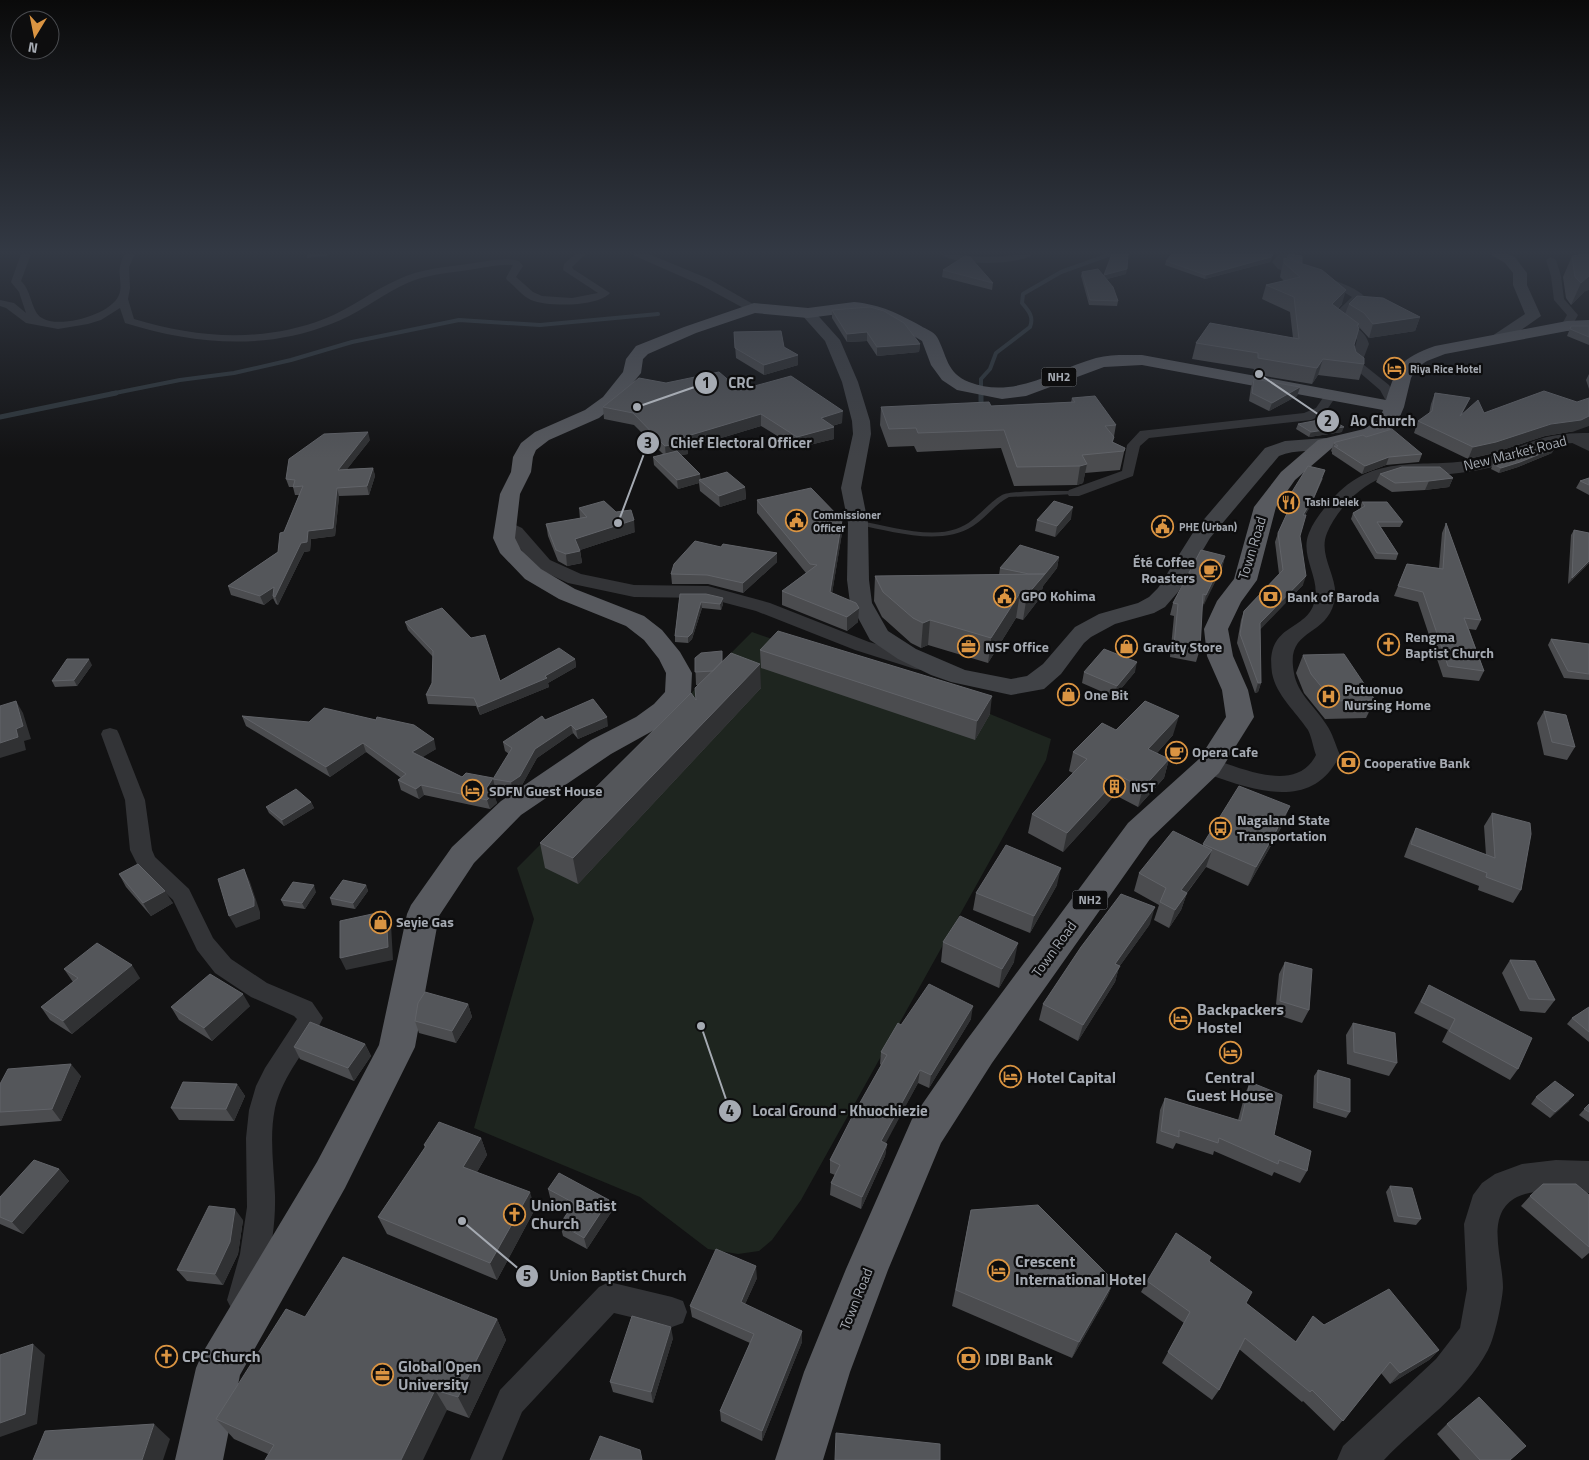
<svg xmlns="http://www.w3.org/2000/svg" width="1589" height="1460" font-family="'Titillium Web',sans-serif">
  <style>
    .green { fill: #1e251f }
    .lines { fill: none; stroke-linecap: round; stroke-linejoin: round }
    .stream-far1 { stroke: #2f373c; stroke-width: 4 }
    .stream { stroke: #2f373c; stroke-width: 5 }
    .service { fill: #333437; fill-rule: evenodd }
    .minor { fill: #333437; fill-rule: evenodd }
    .tertiary { fill: #333437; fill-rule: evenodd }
    .secondary { fill: #414347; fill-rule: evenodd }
    .trunk { fill: #585a5f; fill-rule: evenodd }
    .wall { fill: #4b4c4f }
    .shaded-wall { fill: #303133 }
    .building { fill: #54565a; stroke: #616368 }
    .labels { text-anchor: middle; stroke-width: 4.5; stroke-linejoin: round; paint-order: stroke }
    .far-poi-label { font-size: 11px; font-weight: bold; fill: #a5aab2; stroke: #0d0d0e; text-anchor: start }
    .shield { fill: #0d0d0e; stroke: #777b81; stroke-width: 1 }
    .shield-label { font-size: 12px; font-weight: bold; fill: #a5aab2 }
    .street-label { font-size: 14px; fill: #a5aab2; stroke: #0d0d0e }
    .poi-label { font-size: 14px; font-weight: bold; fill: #a5aab2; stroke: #0d0d0e; text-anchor: start }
    .near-poi-label { font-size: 16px; font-weight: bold; fill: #a5aab2; stroke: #0d0d0e; text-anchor: start }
    .leader { fill: none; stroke: #a5aab2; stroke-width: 2 }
    .callout-dot { fill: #a5aab2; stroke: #0d0d0e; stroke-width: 2 }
    .mark-label { font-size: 15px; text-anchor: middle; font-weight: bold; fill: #111 }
    .callout-label { font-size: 15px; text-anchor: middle; font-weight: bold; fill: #a5aab2; stroke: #0d0d0e; stroke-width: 4.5; stroke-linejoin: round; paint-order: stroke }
  </style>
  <rect width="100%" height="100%" fill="#121213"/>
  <path class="green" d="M752,632l238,82 61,25 -5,21 -245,440 -29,40 -13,11 -21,3 -30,-5 -68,-52 -166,-69 60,-209 -17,-51z"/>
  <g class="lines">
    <path class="stream-far1" d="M110,394l70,-14 54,-7 57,-13 61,-18 107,-22 81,5 118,-11
      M981,394v-15l9,-10 6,-16 34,-26c4,-10 -1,-16 -8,-24l1,-9 38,-22 50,-18"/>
    <path class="stream" d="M981,393v12
      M0,417l116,-24"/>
    <path class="service" d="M1074,491l2,1v2l-67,3c-14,7 -23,21 -36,29 -33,21 -80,5 -115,-1l-3,-2 3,-2c29,4 70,18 98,8 19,-6 29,-24 46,-34 9,-5 58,-4 72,-4z"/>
    <path class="minor" d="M21,254h10l-10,27c11,10 10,31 21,37 17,11 69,-3 77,-23 5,-14 -5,-23 6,-41h10l-6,13 1,21 -2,11 6,20c62,19 128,24 190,0 26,-10 48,-28 73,-39 24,-12 51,-13 77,-17 16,-2 30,-6 45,-2l4,5 -7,11 17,15 9,4 30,2 26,-5 -35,-23 1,-6 11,-10h11l-14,13 1,2 37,24c-12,14 -62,14 -79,7 -9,-4 -16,-14 -24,-20l-1,-2 7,-13c-13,-1 -25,2 -38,4 -26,4 -51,5 -74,17 -24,12 -45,29 -70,38 -68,27 -138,20 -206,-1l-5,-15 -19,12 -13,4 -30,5 -32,-6 -20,-15 -6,-2v-6l14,3 12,10 -7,-21 -8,-10z
      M307,254h21l-2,2 -19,2z
      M941,254l46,3 46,-3c-14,12 -78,12 -92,0z
      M1279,254h10l-6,8 3,3c18,6 66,18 78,31l-1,2 -22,20c11,6 25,13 28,26l-5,13v8l25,20 12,22 -2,3h-8l-11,-20 -28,-24 -1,-6 6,-20 -9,-9 -19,-12 23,-22 -10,-6 -64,-22 -6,-7z
      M1551,257l5,3 5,16 3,23 14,16 -7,13h-8l-2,-2 6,-11 -13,-15 -3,-24 -5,-16z
      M1331,391l6,4 -13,19 -13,6 -162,18 -9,8 -7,30 -54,20h-10l-2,-3 2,-3 53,-19 5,-26 13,-14 164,-18 12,-5 11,-16z
      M1573,434l16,8v9l-21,-10 -2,-3 2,-3z
      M110,728l7,2 2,4 26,66 7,50 3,7 34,32 24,49 18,21 36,24 45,19 11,16c-15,31 -40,56 -48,90 -6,29 -1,59 0,87 1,39 -8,80 -23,115l-10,5 -10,-5 -5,-10 13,-46 7,-47 -1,-69 3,-28 7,-24 9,-18 32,-49 -3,-3 -43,-19 -36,-24 -18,-23 -24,-50 -34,-32 -9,-18 -5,-50 -24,-66 2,-4z
      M609,1282l63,15 11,4 4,11 -4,11 -11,4 -58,-14 -92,99 -20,48h-32l30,-70 99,-103z"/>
    <path class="tertiary" d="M633,254h16l60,25 51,29 -6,4 -5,-1 -48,-26 -66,-29z
      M1589,433v10c-14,0 -28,-1 -41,4 -9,3 -16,8 -24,11 -24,8 -50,14 -74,16 -22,2 -47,-4 -68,4 -23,8 -46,33 -55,55 -10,24 14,46 7,70 -9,35 -49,25 -40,70 3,20 22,35 32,51 7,10 9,20 14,31 -29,60 -91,33 -139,17l-4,-6 4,-6 8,-2c31,9 87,37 107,-3 -3,-8 -4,-17 -8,-25 -12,-18 -32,-35 -36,-57 -7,-50 34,-41 42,-70 8,-24 -15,-46 -5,-70 5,-13 16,-26 26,-37 44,-46 92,-25 148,-38 21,-4 38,-13 57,-19 16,-5 32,-6 49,-6z
      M505,520l17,8 28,32 31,14 53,11 74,1 62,17 99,39 60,17 3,5 -3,5 -7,1 -7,-1 -60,-19 -99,-39 -49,-13 -73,-1 -66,-14 -32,-15 -26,-32 -14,-11 3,-4z
      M1556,1160l33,1v32c-20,-1 -54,-5 -72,4 -33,17 -14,61 -14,91 -1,14 -8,49 -15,62 -24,45 -70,74 -104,110h-47l6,-14 93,-87 24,-31 7,-39 -3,-65 9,-29 9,-12 13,-9 27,-10z"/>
    <path class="secondary" d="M1490,254h18l7,3 12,16v12l14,31 -37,26h-12l-2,-3 2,-3 33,-22 -12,-29v-12l-8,-10z
      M808,308l5,2 27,30 18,42 12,39 1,13 -10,54 7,35 1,57 3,23 16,28 28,18 49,21 46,9 16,-3 16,-12 32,-37 24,-13 39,-11 11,-6 9,-9 36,-57 71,-83 20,-7 40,-3 7,2 2,4 -2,4c-18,4 -36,1 -53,8l-69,82 -32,54 -13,15 -11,6 -39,11 -24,13 -7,6 -23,31 -17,15 -33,6 -60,-13 -20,-7 -33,-16 -28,-19 -20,-37 -3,-23 1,-57 -7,-35 12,-54 -1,-13 -10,-39 -17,-41 -25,-28 3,-3z"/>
    <path class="trunk" d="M854,302c28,3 43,11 67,24 5,3 13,6 16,11 10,18 9,36 32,45 45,18 85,-12 127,-24 15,-4 31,-3 46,-3l244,45c11,-35 14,-41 49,-54l132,-25 22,-1v10l-22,1 -122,23 -18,7 -11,7 -5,10 -7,29 -8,19 -18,11 -46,11 -37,32 -19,27 -19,73 -16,22 -13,27 5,27 15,34 6,27 -35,56 -69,66 -158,224 -51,80 -53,127 -38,102 -27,88h-48l29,-88 42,-103 66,-150 54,-78 162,-218 71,-64 27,-42 -4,-27 -15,-34 -3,-27 13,-28 17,-22 20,-72 27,-35 37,-32 46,-11 16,-10 3,-9 -241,-45 -38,2 -78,29 -24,3 -45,-9 -15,-10 -11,-15 -9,-24 -38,-23 -13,-5 -17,-1 -46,6 -53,-5 -59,20 -48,21 -5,5 -2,14 -26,32 -16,13 -50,22 -13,10 -3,7 -2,15 -11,22 -5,44 6,12 20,19 34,20 69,27 18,14 18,22 12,21 -1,21 -17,22 -18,13 -45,25 -90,61 -47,48 -35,53 -24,131 -70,141 -105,187 -17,85h-48l21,-92 7,-16 114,-190 62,-117 28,-131 4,-9 41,-58 49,-46 90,-61 45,-23 18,-13 11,-12 1,-19 -7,-14 -15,-19 -18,-14 -67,-27 -34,-20 -25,-26 -7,-15 7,-44 11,-22 2,-15 8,-14 14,-11 50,-22 18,-13 20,-25 3,-13 10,-13 48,-19 70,-24 54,5z"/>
  </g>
  <path class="wall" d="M1289,254l12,10 41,40 -4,5 7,5 4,-10 71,13 -5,14 -46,7 -11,-12 -4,19 2,7 8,12 -5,16 -41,-5 -6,9 -59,-10 1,-5 -62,-10 4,-16 97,-5 -3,-26 -28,-13 4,-14 18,-4 -4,-4 1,-5 3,-14 2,1z
    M1273,255l-3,7 -65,17 -40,-14 1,-4z
    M1572,256l12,36 -13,13 -5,-7 -3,-21z
    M943,270l50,13 -1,7 -50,-13z
    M1082,272l22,4 22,-2 -19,5 11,22 -1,5 -28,-1 -8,-29z
    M832,310l88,34 -1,8 -42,4 -10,-15 -20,1 -15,-24z
    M1571,326h18v19l-22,-9z
    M734,332l50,15 14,18 -34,10 -28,-17z
    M1589,374v15l-3,-9z
    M1254,379l46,8 -3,9 -28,15 -20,-10 2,-14z
    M666,383l74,7 102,33 -10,3 2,13 -37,9 -36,-22 -73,22v6l-7,1 20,24 44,8 1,12 -26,8 -20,-16 -1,-8 -21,6 -24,-24 -1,-8 10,-3 -29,-29 -30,-6 -1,-12z
    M1435,393l35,5 -8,16 22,-1 91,18 -30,5 -55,18 -22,5 -54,-26 4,-12 11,-7 2,-10z
    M1072,398l44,27 -3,17 12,6 -5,22 -35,3 -2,10 -6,2 -63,1 -13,-38 -84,4 -3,-6 -26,1 -8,-22 1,-18 110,-1 80,-4z
    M1298,424l44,8 -33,5 -13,-8z
    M1366,437l56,17 -3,8 -33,3 -24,9 -30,-20v-2l-1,-1 3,-8z
    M370,440l-23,29 26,-1 2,8 -6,19 -30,1 -4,40 -24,3 -1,12 -6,1 -26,53 -2,-1 -3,-6 -9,7 -33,-10 -3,-9 50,-34 6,-20 15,-37h-4l-2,-8h-4l-3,-8z
    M1552,453l-34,14 -19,6 -8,-4 2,-5z
    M1380,474l73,4 -4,9 -24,3 -33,2 -16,-10z
    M1323,478l-12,27 -6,10 -5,21 3,49 -43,44 1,54 -3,9 -3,1 -18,-50 4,-23 3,-9 35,-37 -4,-32 3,-9 13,-29 -4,-1 3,-8z
    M1589,478v17l-13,-7 4,-7z
    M757,500l85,33 -10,60 26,29 -11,9 -65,-26v-14l24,-18 -49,-60z
    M1362,502l41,20 -3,5h-19l17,27 -2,6 -21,-1 -24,-40 2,-6 8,-5 -1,-1z
    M579,508l56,24 -55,18 2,13 -15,3 -9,-5 -10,-25 -2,-12 34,-5z
    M1071,519l-16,18 -20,-6 2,-11z
    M1446,523l35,97 -5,10 -7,-1 15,42 -5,10 -36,-4 -25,-75 -24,-6 13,-32 32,4 3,-35z
    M1574,530l15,3v30l-21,21 3,-49z
    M721,547l56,6v9l-34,31 -35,-9h-36l-1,-10z
    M1225,556l-3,12 -20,39 -2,42 -4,13 -26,-5 4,-41 -4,-1 3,-12z
    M1059,557l-2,11 -14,18 -3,12 -17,22 -7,-2 -28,45 -60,-18 -7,3 -10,-5 -29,-26 -8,-16 1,-25 124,-1 1,-7z
    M680,594l43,4v6l-2,6 -19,-2 -10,31 -4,4 -13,-1v-6z
    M405,622l95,59 75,-22 1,8 -28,16 1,4 -69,28 -4,-9 -48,-2 -2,-9 6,-12 1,-26 -25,-27z
    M1551,639l38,5v36l-25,-2 -16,-33z
    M760,650l230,64 -15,26 -214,-72z
    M1303,655l72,45 -9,18 -41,1 -21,-26 -8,-20z
    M695,658l27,4 39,26 -183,196 -33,-16 -5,-25 156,-143 3,-15h-3z
    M92,665l-15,21 -22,1 -3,-6z
    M1084,672h51l-21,25 -32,-14z
    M1544,711l31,36 -8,13 -23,-5 -7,-32z
    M242,716l194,33 -14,8 40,20 32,2 15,-25 -4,-3 -2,-9 42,-22 63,6 -30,13 -5,-6 -36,25 -15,27 -9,6 -18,-3 -3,4 5,11 -7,6 -66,-14 -5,4 -18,-9 -3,-10 3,-2 -35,-26 -36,25 -84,-51z
    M1116,730l57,5 -16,18 12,6 -5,19 -26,29 -23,-12 -52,57 -35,-19 4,-19 41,-41 -4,-2 4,-19z
    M311,802l3,6 -30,18 -15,-13 -3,-6z
    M1492,813l29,77 -8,13 -35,-13 1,-4 -75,-29 6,-16 6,-13 70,27 -2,-29z
    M1282,826l-34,60 -42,-19 -19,26 -6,17 -12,18 -15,-8 5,-15 -25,-14 5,-18 64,-28v-1z
    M119,874l54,29 -22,13 -25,-29z
    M366,885l2,6 -13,18 -23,-4 -2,-7z
    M1057,885l-27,48 -57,-23 3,-17z
    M316,892l-11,17 -21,-3 -3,-6z
    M1150,924l-31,43 -4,15 -37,59 -39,-21 4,-16z
    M943,942l71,20 -15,26 -58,-26z
    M1510,960l45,40 -10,13 -25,-2 -18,-38z
    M1285,962l24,48 -7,13 -27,-9 4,-40z
    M64,969l76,9 -68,56 -22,-14 -9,-13 32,-25z
    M1429,985l89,84 -8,11 -68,-38 6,-12 -34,-17z
    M468,1004l4,13 -16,26 -37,-10 -4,-12z
    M250,1006l-38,35 -33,-21 -8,-13z
    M1589,1007v35l-22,-18 5,-6z
    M971,1019l-42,69 -11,-5 -33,60 2,1 -2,12 -24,53 -31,-14 1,-12 4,-8 -5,-2v-13l51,-95 -1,-1 1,-12 20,-27z
    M1353,1023l44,40 -8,13 -42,-12 -1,-29z
    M365,1044l6,12 -17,25 -54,-22 -6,-12z
    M1318,1070l32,42 -4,6 -33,-10 1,-32z
    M81,1076l-20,45 -61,5v-42z
    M1250,1082l24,53 33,36 -7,12 -26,-11 -2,4 -58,-25 -1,4 -37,-12 -3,6 -17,-6 4,-33 5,-12 73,22 7,-26z
    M237,1084l8,12 -11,25 -55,-1 -8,-12z
    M1536,1097l33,4 -19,17 -19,-14z
    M1589,1104v18l-10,-7z
    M481,1138l6,17 -10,17 58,37 -38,71 -110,-46 -9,-17 47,-69 -1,-3z
    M59,1169l10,12 -46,53 -23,-10v-27z
    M1390,1186l31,33 -5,6 -22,-3 -8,-30z
    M548,1189l61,11 3,11 -25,38 -24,-13 -3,-12 9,-13 -18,-10z
    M1589,1195v58l-7,6 -61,-53 9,-10z
    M971,1210l143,71 -7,16 -35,61 -120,-52z
    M243,1220l-5,34 -15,31 -36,-4 -10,-11z
    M1209,1261l37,42 49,39 18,-26 11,9 115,25 -10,10 -39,24 -9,-11 -47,58 -31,-30 -1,1 -63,-53 -20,41 -7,10 -50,-37 22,-40 -43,-31 6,-11z
    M757,1278l-12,26 57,38 -40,99 -41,-20 -1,-10 30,-68 -58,-26 -2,-11z
    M305,1317l192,2 9,21 -37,78 -22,-8 -179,44 -34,-15 -18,-20z
    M673,1338l-20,65 -40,-11 -3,-10z
    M1447,1424l63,36h-50l-23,-26z"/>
  <path class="shaded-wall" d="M1273,255l-3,7 -65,17 1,-4z
    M1127,269l-1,5 -23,6 1,-5z
    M1589,276v14l-5,2 -13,13 10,-22z
    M1346,290l-4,14 -15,15 5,-15z
    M1420,317l-5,14 -46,7 4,-14z
    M867,332v9l-20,1v-8z
    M920,344l-1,8 -42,4v-9z
    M798,355v10l-34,10v-10z
    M1323,359l-5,16 -6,9 5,-16z
    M1300,387l-3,9 -28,15 3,-8z
    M843,411l-1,12 -21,6v-11z
    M761,414v12l-73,22v6l-22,4 -1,-12 19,-9z
    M1589,416v10l-14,5 -30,5 -55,18 -22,5 5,-12 78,-23z
    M834,427v12l-37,9v-11z
    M1344,427l-2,5 -33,5 2,-5z
    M368,432l2,8 -30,38 -2,-8z
    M1555,448l-3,5 -34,14 -19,6 2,-5z
    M1389,457l-3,8 -24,9 3,-8z
    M1087,464l-4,19 -6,2 3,-19z
    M373,468l2,8 -6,19 -2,-9z
    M1325,470l-14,35 -11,19 3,-9z
    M700,474l1,7 -2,-1v3l-21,6 -1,-9z
    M1453,478l-4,9 -24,3 4,-9z
    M745,487l1,12 -26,8 -1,-11z
    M337,488l2,8 -4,40 -24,3 -1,12 -6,1 -26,53 -3,-9h-2v2l-9,7 -4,-9 41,-53 7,-12z
    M1073,507l-2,12 -16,18 2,-11z
    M634,520l1,12 -58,19 -2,-12z
    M842,520v13l-12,73v-14z
    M580,551l2,12 -15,3 -1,-12z
    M777,553v9l-34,31v-10z
    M1225,556l-3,12 -19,39 3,-12z
    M1059,557l-2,11 -14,18 -3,12 -17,22 4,-25z
    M1589,561v2l-21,21 4,-6z
    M1306,576l-3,9 -46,48 3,-10z
    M1020,593l-4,25 -28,45 3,-25z
    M723,598v6l-2,6 -1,-6z
    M701,602l1,6 -10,31 -4,4v-6z
    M859,608l-1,14 -11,9v-14z
    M930,620l-2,25 -7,3 2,-25z
    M89,659l3,6 -15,21 -3,-6z
    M575,659l1,8 -28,16 1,4 -69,28 -2,-8 67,-31z
    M1137,662l-2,10 -21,25 3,-11z
    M760,664l1,24 -183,196 -5,-26z
    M1258,683h3l-3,9 -3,1z
    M992,696l-2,18 -15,26 2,-19z
    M16,701l7,12 8,26 -7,2 2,9 -26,8v-15l16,-14z
    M1179,716l-6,19 -30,33 5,-19z
    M607,717l1,9 -30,13 -2,-9z
    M571,725l2,8 -36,25 -15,27 -9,6 -2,-9 24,-33z
    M434,739l2,10 -21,13 -3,-10z
    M363,743l3,9 -36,25 -4,-10z
    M1169,759l-5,19 -26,29 5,-19z
    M1120,776l-5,19 -52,57 4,-19z
    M493,778l2,10 -7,10 -2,-9z
    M421,785l3,10 -5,4 -3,-10z
    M494,793l3,10 -7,6 -3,-9z
    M311,802l3,6 -30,18 -2,-6z
    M1290,806l-8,20 -34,60 8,-19z
    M1212,850l-6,17 -31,41 6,-18z
    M1061,868l-4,17 -27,48 4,-17z
    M244,869l6,13 10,30v7l-24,9 -7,-12z
    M314,885l2,7 -11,17 -3,-6z
    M366,885l2,6 -13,18 -2,-6z
    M165,891l8,12 -22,13 -8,-13z
    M1187,893l-6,17 -12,18 6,-18z
    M1155,907l-5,17 -31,43 -4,15 -37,59 5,-16 32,-61z
    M386,911l5,13 2,36 -47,10 -6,-12z
    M1018,943l-4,19 -15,26 3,-19z
    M132,965l8,13 -68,56 -9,-13z
    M243,994l7,12 -38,35 -8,-13z
    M468,1004l4,13 -16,26 -4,-12z
    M973,1006l-2,13 -42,69 2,-13z
    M365,1044l6,12 -17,25 -6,-13z
    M71,1064l10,12 -20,45 -9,-12z
    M920,1070l-2,13 -38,71 1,-13z
    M237,1084l8,12 -11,25 -8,-12z
    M1574,1095l-5,6 -19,17 5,-6z
    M481,1138l6,17 -17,29 -7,-17z
    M887,1144l-2,12 -24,53 1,-12z
    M59,1169l10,12 -46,53 -11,-12z
    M530,1192l5,17 -38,71 -7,-17z
    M609,1200l3,11 -25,38 -3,-11z
    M235,1209l8,11 -5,34 -15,31 -8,-11z
    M756,1266l1,12 -16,35v-11z
    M1114,1281l-7,16 -35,61 7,-16z
    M497,1319l9,21 -37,78 -11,-21z
    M671,1327l2,11 -20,65 -2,-11z
    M802,1331v11l-40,99v-10z
    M33,1344l12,11 -8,69 -37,13v-14z
    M1439,1350l-10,10 -39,24 10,-11z
    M435,1390l12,20 -24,50h-22z
    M154,1424l16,15 -7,21h-21z"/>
  <path class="building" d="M1112,254h16l-1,15 -23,6z
    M1172,254h99l2,1 -2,2 -65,18 -40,-14z
    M1289,254l13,2v7l-15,-6z
    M1584,254h5v22l-8,7 -6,-6 -3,-21z
    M965,256l5,1 23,26 -50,-13z
    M1284,258l38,12 24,20 -14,14 27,20 -2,1 2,3 -5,17 2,7 8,6v6l-41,-5 -6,9 -59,-10v-5l-62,-10 14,-20 89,16 -5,-42 -28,-12 34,-8 -16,-14z
    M1098,269l15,18 5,14 -28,-1 -8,-28z
    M1357,296l26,2 37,19 -47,7 -9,-11 -15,-9z
    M870,307l14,4 20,12 16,21 -43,3 -10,-15 -20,2 -15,-24z
    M1571,326h18v11l-19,-8z
    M781,331l3,16 14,8 -34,10 -29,-17 -1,-16z
    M719,372l21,18 51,-14 52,35 -22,7 13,9 -37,10 -36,-23 -77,23 4,5 -23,4 -32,-33 -30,-6 36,-29 27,5z
    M1254,379l46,8 -28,16 -20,-10z
    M1544,391l33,11 12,-4v18l-8,4 -30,4 -55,18 -23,5 -55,-26 14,-10 3,-18 35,5 -10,18 18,-16 6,13z
    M1095,396l21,29 -11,1 9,11 -2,5 13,6 -1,3 -42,4 5,9 -7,2 -63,1 -13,-37 -86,3 -2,-5 -27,1 -8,-22 108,-5 2,4 84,-4 -3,-4z
    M1329,418l15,9 -33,5 -13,-8z
    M1392,429l30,25 -33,3 -24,9 -31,-20h4l-4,-3 2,-1 27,-7 3,2z
    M368,432l-30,38 35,-2 -6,18 -30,2 -4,40 -25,3 -1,11 -6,1 -26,54 -2,-1 1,-9 -14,9 -32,-10 50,-34 2,-19 4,-1 19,-46 -10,1 2,-7 -9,-1 3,-20 35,-25z
    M1548,444l7,4 -35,14 -19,6 -8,-4 34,-10z
    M677,451l23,23 -23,6 -24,-23z
    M1308,466l17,4 -11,27 -11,18h3l-6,21 6,40 -46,47 1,60h-3l-18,-49 4,-23 39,-41 -5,-37 17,-37 -5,-1z
    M1402,467h38l13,11 -24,3 -34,2 -15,-9z
    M727,472l18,15 -26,9 -20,-16z
    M1589,478v7l-9,-4z
    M811,488l31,32 -12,72 26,11 3,5 -12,9 -65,-26 35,-26 -7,-1 -53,-64z
    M604,501l12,11 15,-2 3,10 -59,19 5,12 -14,3 -10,-4 -10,-26 41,-7 -8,-9z
    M1054,501l19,6 -16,19 -20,-6z
    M1362,502h25l16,20h-26l21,32 -21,-1 -24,-40 12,-7z
    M1446,523l35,97 -17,-2 20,53 -36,-5 -25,-74 -25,-6 9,-22 36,5z
    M1574,530l15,3v28l-17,17z
    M695,541l26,6 2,-3 54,9 -34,30 -36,-8 -36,-1 3,-10z
    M1020,545l39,12 -14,17h-16l-29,-6z
    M1201,550l24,6 -19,39 -3,-1 -3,55 -26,-4 4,-41 -5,-1z
    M1045,574l-18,21 -7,-2 -29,45 -61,-18 -7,3 -10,-5 -30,-26 -8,-16z
    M680,594h26l17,4 -3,6 -19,-2 -9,31 -4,4 -13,-1z
    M442,608l29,30 14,-3 15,46 59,-33 16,11 -30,17 2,2 -69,29 -4,-9 -48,-3 6,-12 1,-32 -28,-29z
    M778,631l214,65 -15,25 -217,-71z
    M1551,639l38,5v30l-21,-3z
    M1104,649l33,13 -20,24 -33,-14z
    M722,651v10l-9,10 -18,1v-14l6,-5z
    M731,653l29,11 -187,194 -33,-15 151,-150 5,7 -1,-12z
    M1344,654l31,46 -42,1 -22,-27 -8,-19z
    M67,659h22l-15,21 -22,1z
    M593,699l14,18 -31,13 -5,-5 -36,24 -15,27 -9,6 -18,-3 19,-31 -9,-6 39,-26 3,4z
    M16,701l7,25 -7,3 2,8 -18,6v-37z
    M1145,701l34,15 -31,33 21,10 -26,29 -23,-12 -53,57 -35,-19 55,-55 -14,-7 29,-29 14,7z
    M324,708l52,12 1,-3 37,8 20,14 -22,13 50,25 4,-4 27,5 -7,11 8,4 -7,7 -66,-15 -5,4 -18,-9 8,-6 -43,-31 -37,24 -84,-51 67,6z
    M1544,711l22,4 9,32 -23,-5z
    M1239,786l51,20 -34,61 -53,-23z
    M296,789l15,13 -29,18 -16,-13z
    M1492,813l38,10 1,11 -10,56 -35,-13 1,-4 -76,-29 5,-16 79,30z
    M1173,831l39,19 -31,40 6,3 -12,17 -15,-8 6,-14 -27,-15z
    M1006,845l55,23 -27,48 -58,-23z
    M138,864l27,27 -22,12 -24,-29z
    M244,869l10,30v7l-25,10 -11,-37z
    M343,880l23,5 -13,18 -23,-5z
    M293,882l21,3 -12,18 -21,-3z
    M1121,894l34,13 -40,57 5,2 -37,59 -40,-21 38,-57z
    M386,911l2,36 -48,11v-37z
    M960,916l58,27 -16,26 -59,-27z
    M97,943l35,22 -69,56 -22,-14 37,-29 -14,-9z
    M1510,960l25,1 20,39 -26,-1z
    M1285,962l27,7 -3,41 -29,-9z
    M210,974l33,20 -39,34 -33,-21z
    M929,984l44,22 -42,69 -11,-5 -39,71 6,3 -25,53 -31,-14 9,-18 -10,-5 23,-45 34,-60 -6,-3 17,-29 3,2z
    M1429,985l103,53 -14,31 -69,-38 6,-12 -34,-17z
    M425,992l43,12 -16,27 -37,-10 3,-18z
    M1589,1007v25l-17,-14z
    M310,1022l55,22 -17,24 -54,-21z
    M1353,1023l42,10 2,30 -43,-11z
    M71,1064l-19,45 -52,3v-28l8,-15z
    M1318,1070l32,9v33l-33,-10z
    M1555,1081l19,14 -19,17 -19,-15z
    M183,1082l54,2 -11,25 -55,-1z
    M1250,1082l32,13 -8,40 37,16 -4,20 -28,-11 -1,4 -59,-26 -1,5 -39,-13v7l-18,-6 4,-33 76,23z
    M1589,1104v8l-5,-3z
    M439,1122l42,16 -18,29 67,25 -40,71 -112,-46 48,-71 -2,-1z
    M34,1160l25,9 -47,53 -12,-5v-20z
    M559,1173l50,27 -25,38 -24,-14 14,-21 -26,-14z
    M1543,1184h33l13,11v52l-59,-51z
    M1390,1186l22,2 9,31 -23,-3z
    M1038,1205l76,76 -35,61 -123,-52 15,-80z
    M209,1206l26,3 -5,33 -15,32 -38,-4z
    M1176,1233l35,24 -2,4 43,31 -6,11 50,39 17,-26 11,9 65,-36 50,61 -39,23 -10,-11 -47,59 -31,-31 -2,2 -65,-54 -26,52 -51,-38 22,-40 -43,-31z
    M716,1249l40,17 -15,36 61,29 -40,100 -42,-20 34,-77 -64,-28z
    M343,1257l154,62 -39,78 -23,-7 -34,70h-136l9,-15 -58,-26 70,-110 19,8z
    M632,1316l39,11 -20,65 -41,-10z
    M33,1344l-8,70 -25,9v-68z
    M1479,1397l47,49 -16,14h-30l-33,-36z
    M154,1424l-12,36h-109l12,-29z
    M836,1433l104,11v16h-105z
    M600,1436l40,14 2,10h-52z"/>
  <linearGradient id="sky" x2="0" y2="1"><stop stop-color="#0a0a0a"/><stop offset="0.55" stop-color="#333944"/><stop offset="1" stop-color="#333944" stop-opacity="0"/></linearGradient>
  <rect width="1589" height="458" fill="url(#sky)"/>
  <defs>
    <symbol id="hotel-ring" viewBox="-11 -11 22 22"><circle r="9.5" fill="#0d0d0e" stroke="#da9442" stroke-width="1.5"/><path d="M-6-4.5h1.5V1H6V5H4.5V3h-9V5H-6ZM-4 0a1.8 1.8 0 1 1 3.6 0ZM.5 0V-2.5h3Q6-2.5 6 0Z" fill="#da9442"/></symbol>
    <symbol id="restaurant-ring" viewBox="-11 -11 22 22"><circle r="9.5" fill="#0d0d0e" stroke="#da9442" stroke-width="1.5"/><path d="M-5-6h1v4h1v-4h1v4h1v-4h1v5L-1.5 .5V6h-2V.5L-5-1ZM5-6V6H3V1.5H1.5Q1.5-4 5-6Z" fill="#da9442"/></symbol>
    <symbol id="civic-ring" viewBox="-11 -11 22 22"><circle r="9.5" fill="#0d0d0e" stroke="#da9442" stroke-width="1.5"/><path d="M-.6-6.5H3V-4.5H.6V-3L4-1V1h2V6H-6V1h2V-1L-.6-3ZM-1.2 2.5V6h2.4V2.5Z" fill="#da9442"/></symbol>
    <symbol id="cafe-ring" viewBox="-11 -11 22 22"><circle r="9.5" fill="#0d0d0e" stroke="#da9442" stroke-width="1.5"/><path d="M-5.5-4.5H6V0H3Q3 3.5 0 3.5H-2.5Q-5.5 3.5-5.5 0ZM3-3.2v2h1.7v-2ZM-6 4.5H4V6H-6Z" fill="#da9442"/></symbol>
    <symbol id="bank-ring" viewBox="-11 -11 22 22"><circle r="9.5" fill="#0d0d0e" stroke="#da9442" stroke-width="1.5"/><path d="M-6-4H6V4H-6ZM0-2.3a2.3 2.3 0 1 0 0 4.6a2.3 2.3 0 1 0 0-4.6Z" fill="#da9442"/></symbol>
    <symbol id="church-ring" viewBox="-11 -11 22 22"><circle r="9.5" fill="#0d0d0e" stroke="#da9442" stroke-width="1.5"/><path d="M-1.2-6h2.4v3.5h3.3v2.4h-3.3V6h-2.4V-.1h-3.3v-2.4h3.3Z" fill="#da9442"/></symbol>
    <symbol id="office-ring" viewBox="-11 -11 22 22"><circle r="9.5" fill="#0d0d0e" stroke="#da9442" stroke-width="1.5"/><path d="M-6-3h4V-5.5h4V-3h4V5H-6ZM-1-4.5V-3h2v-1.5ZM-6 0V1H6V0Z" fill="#da9442"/></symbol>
    <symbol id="shop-ring" viewBox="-11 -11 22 22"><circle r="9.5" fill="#0d0d0e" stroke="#da9442" stroke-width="1.5"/><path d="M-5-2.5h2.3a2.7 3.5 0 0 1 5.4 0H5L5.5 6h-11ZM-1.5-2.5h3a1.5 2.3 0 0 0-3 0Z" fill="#da9442"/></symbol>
    <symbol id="hospital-ring" viewBox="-11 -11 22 22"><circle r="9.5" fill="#0d0d0e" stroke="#da9442" stroke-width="1.5"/><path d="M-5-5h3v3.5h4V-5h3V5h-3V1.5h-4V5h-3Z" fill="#da9442"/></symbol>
    <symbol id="building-ring" viewBox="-11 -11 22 22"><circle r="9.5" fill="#0d0d0e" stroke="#da9442" stroke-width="1.5"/><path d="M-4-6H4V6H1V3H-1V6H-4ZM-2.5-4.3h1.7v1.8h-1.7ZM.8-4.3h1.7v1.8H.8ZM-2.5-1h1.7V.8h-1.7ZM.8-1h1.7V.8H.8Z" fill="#da9442"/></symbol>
    <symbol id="bus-ring" viewBox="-11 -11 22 22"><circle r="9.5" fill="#0d0d0e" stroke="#da9442" stroke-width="1.5"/><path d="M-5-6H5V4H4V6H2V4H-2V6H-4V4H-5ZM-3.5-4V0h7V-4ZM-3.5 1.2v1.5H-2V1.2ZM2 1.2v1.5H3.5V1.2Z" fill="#da9442"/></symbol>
  </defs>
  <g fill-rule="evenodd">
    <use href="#hotel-ring" x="1382" y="356" width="25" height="25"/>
    <use href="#restaurant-ring" x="1276" y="490" width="25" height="25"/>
    <use href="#civic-ring" x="784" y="508" width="25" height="25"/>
    <use href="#civic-ring" x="1150" y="514" width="25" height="25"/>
    <use href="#cafe-ring" x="1198" y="558" width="25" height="25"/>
    <use href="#civic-ring" x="992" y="584" width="25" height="25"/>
    <use href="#bank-ring" x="1258" y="584" width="25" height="25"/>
    <use href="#church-ring" x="1376" y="632" width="25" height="25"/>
    <use href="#office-ring" x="956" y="634" width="25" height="25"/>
    <use href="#shop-ring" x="1114" y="634" width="25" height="25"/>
    <use href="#shop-ring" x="1056" y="682" width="25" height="25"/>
    <use href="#hospital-ring" x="1316" y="684" width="25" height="25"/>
    <use href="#cafe-ring" x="1164" y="740" width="25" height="25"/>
    <use href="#bank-ring" x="1336" y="750" width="25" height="25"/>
    <use href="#building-ring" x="1102" y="774" width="25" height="25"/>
    <use href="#hotel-ring" x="460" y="778" width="25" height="25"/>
    <use href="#bus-ring" x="1208" y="816" width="25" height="25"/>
    <use href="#shop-ring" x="368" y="910" width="25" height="25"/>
    <use href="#hotel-ring" x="1168" y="1006" width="25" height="25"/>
    <use href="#hotel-ring" x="1218" y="1040" width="25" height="25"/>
    <use href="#hotel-ring" x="998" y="1064" width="25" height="25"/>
    <use href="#church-ring" x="502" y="1202" width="25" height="25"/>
    <use href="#hotel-ring" x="986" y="1258" width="25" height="25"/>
    <use href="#church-ring" x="154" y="1344" width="25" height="25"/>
    <use href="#bank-ring" x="956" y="1346" width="25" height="25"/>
    <use href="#office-ring" x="370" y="1362" width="25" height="25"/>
  </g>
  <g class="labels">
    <g class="far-poi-label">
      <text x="1410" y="373">Riya Rice Hotel</text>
      <text x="1305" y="506">Tashi Delek</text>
      <text x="813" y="519">Commissioner<tspan x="813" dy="13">Officer</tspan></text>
      <text x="1179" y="531">PHE (Urban)</text>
    </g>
    <g class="shield">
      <rect x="1041.5" y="367.5" width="35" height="19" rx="4"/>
      <rect x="1072.5" y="890.5" width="35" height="19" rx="4"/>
    </g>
    <g class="shield-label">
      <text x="1059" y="381">NH2</text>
      <text x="1090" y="904">NH2</text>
    </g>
    <g class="street-label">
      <text transform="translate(1515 453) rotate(-14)" y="5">New Market Road</text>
      <text transform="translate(1252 548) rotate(-73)" y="5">Town Road</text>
      <text transform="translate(1054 949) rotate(-54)" y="5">Town Road</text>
      <text transform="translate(856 1299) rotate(-68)" y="5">Town Road</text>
    </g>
    <g class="poi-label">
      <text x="1195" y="567" text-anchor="end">Été Coffee<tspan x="1195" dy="16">Roasters</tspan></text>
      <text x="1021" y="601">GPO Kohima</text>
      <text x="1287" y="602">Bank of Baroda</text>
      <text x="1405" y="642">Rengma<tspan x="1405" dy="16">Baptist Church</tspan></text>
      <text x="985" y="652">NSF Office</text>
      <text x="1143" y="652">Gravity Store</text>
      <text x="1344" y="694">Putuonuo<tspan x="1344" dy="16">Nursing Home</tspan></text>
      <text x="1084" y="700">One Bit</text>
      <text x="1192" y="757">Opera Cafe</text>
      <text x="1364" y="768">Cooperative Bank</text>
      <text x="1131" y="792">NST</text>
      <text x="489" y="796">SDFN Guest House</text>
      <text x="1237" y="825">Nagaland State<tspan x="1237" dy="16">Transportation</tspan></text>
      <text x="396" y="927">Seyie Gas</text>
    </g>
    <g class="near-poi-label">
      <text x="1197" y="1015">Backpackers<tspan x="1197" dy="18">Hostel</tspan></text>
      <text x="1027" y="1083">Hotel Capital</text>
      <text x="1230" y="1083" text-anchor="middle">Central<tspan x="1230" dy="18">Guest House</tspan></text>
      <text x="531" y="1211">Union Batist<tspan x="531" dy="18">Church</tspan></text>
      <text x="1015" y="1267">Crescent<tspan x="1015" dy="18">International Hotel</tspan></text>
      <text x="182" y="1362">CPC Church</text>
      <text x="985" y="1365">IDBI Bank</text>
      <text x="398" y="1372">Global Open<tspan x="398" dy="18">University</tspan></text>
    </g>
  </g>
  <path class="leader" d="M637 407L706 383M1259 374L1328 421M618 523L648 443M701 1026L730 1111M462 1221L527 1276"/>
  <g class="callout-dot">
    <circle cx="637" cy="407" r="5"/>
    <circle cx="1259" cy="374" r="5"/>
    <circle cx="618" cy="523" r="5"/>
    <circle cx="701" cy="1026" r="5"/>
    <circle cx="462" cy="1221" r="5"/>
    <circle cx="706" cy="383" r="12"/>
    <circle cx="1328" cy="421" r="12"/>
    <circle cx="648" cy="443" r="12"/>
    <circle cx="730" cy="1111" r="12"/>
    <circle cx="527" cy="1276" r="12"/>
  </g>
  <g class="mark-label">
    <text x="706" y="388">1</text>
    <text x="1328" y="426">2</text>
    <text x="648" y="448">3</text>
    <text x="730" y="1116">4</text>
    <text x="527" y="1281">5</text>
  </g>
  <g class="callout-label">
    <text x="741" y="388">CRC</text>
    <text x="1383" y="426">Ao Church</text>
    <text x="741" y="448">Chief Electoral Officer</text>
    <text x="840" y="1116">Local Ground - Khuochiezie</text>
    <text x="618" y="1281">Union Baptist Church</text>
  </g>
  <g transform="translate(35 35) rotate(190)"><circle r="24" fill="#0d0d0e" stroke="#4a4c50"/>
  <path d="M0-4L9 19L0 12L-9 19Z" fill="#da9442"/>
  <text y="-8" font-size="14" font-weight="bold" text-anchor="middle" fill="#a5aab2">N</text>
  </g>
</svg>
